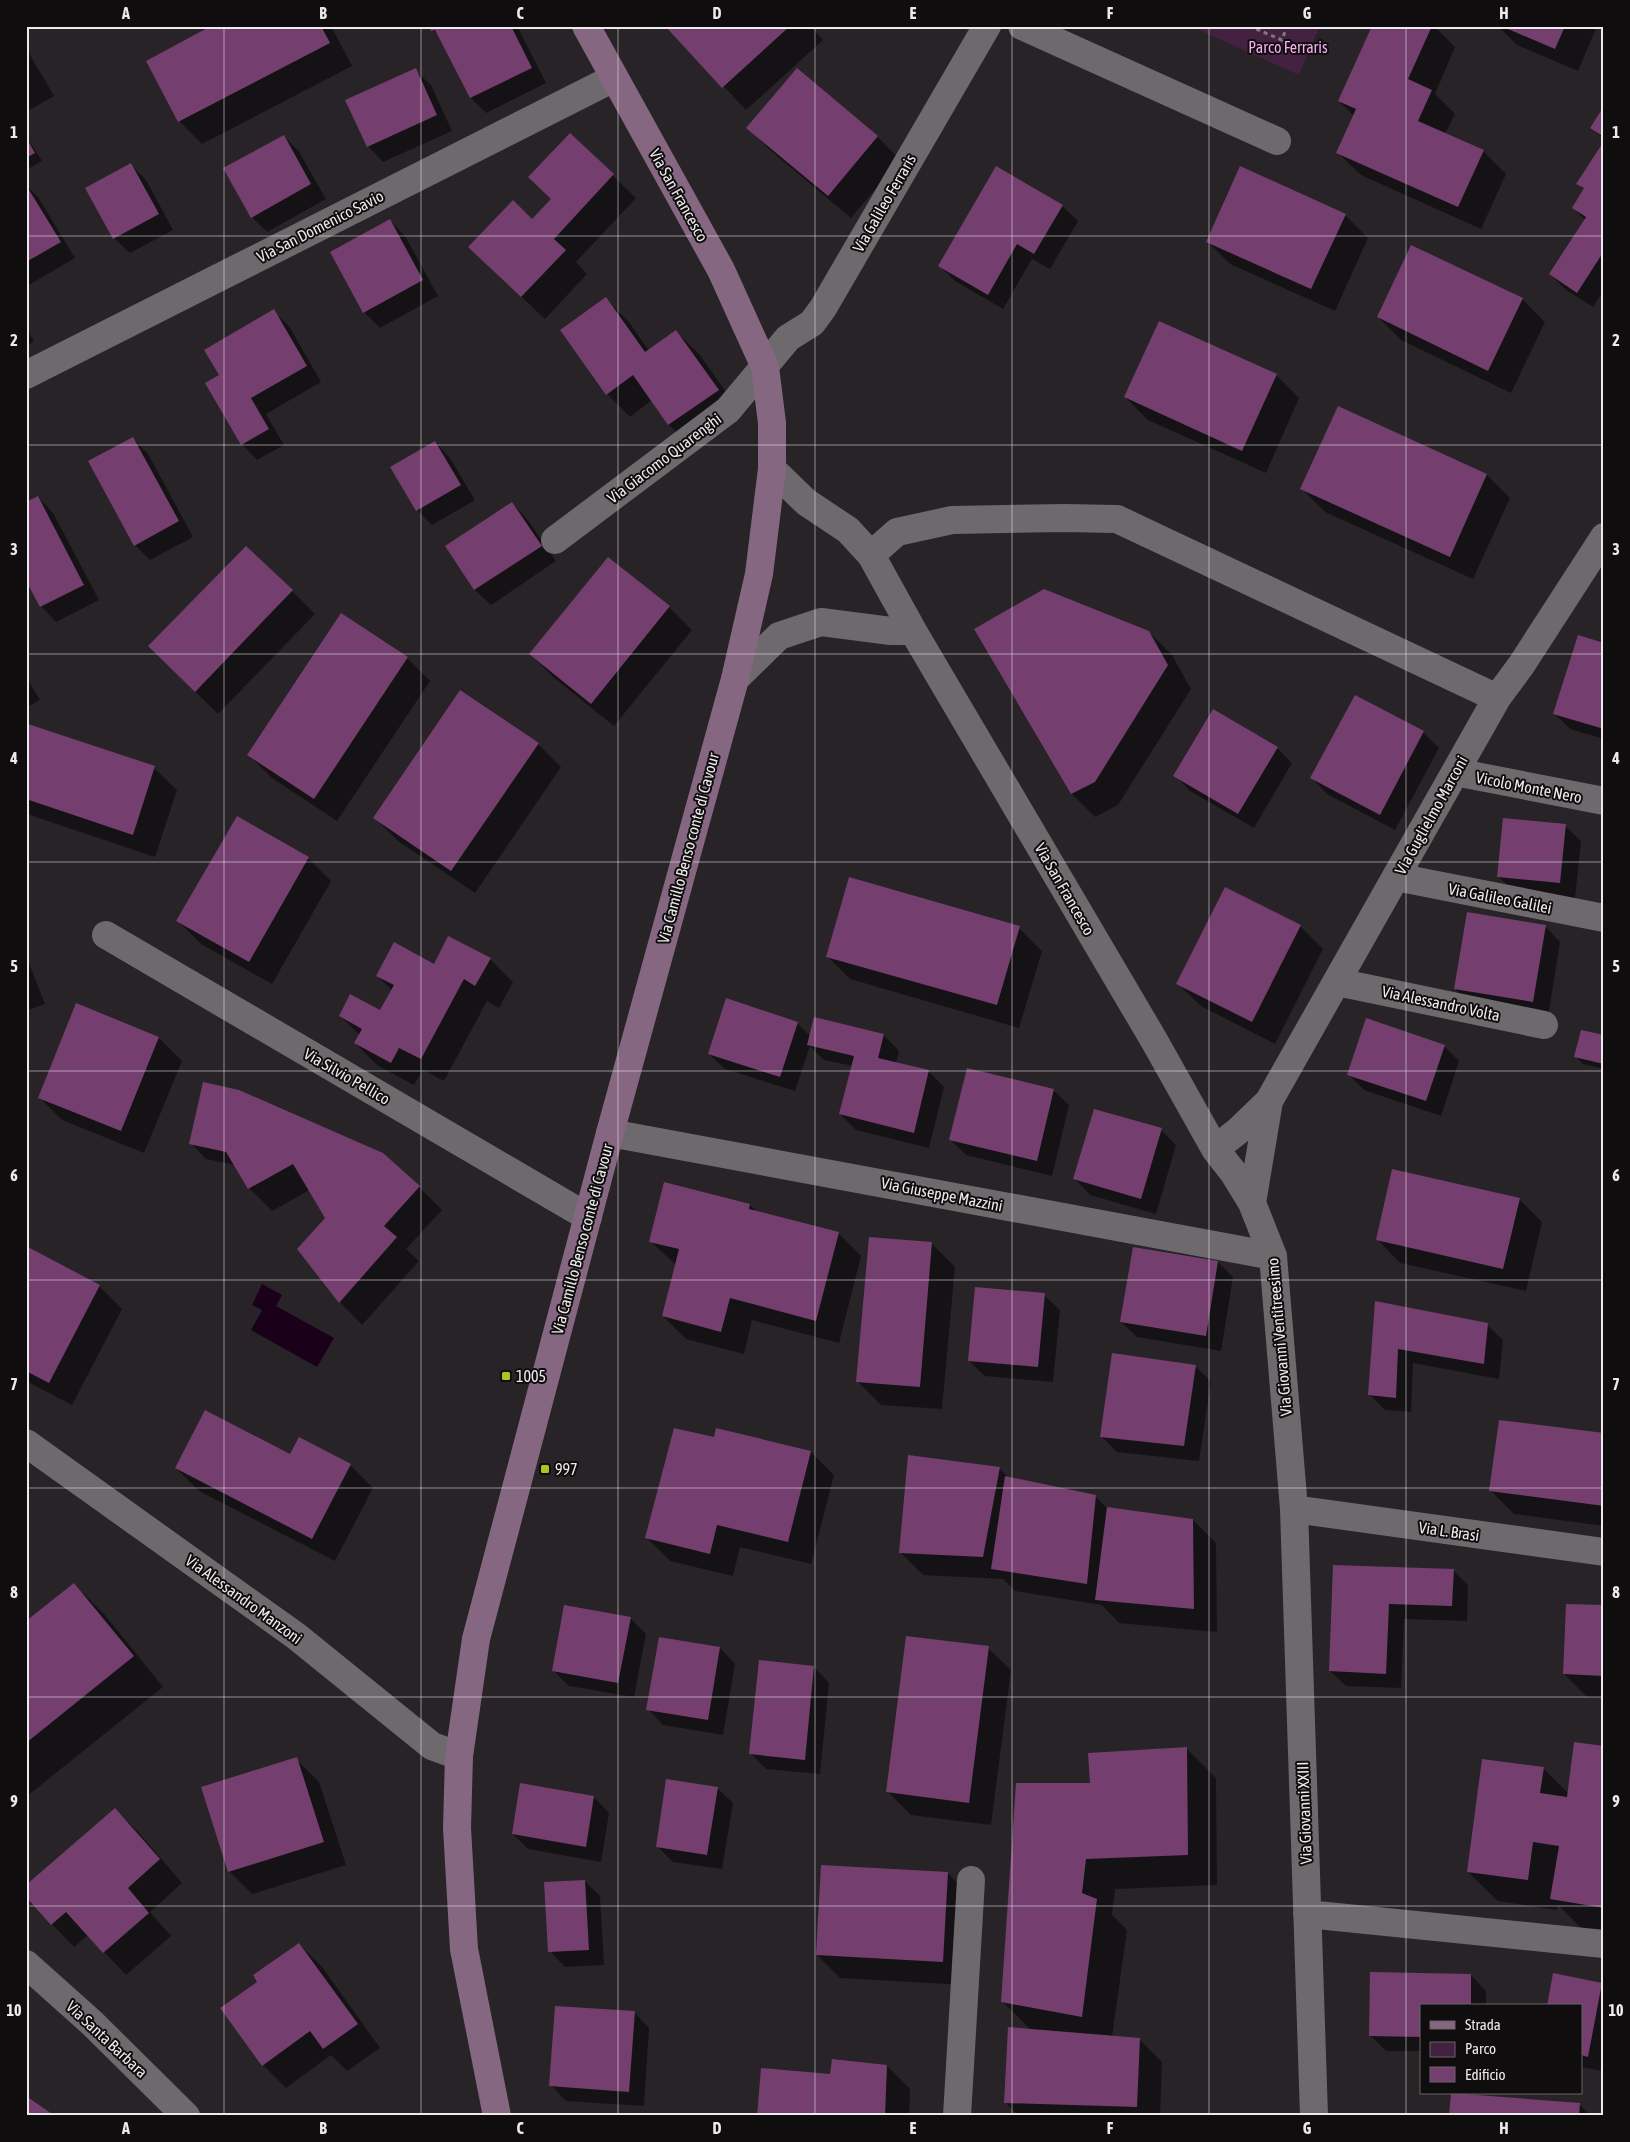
<svg xmlns="http://www.w3.org/2000/svg" width="1630" height="2142" font-family="'Asap Condensed',sans-serif">
  <style>
    .green { fill: #442141 }
    .water { fill: #1b001a }
    .shadow { fill: #0007 }
    .building { fill: #743f6f }
    .lines { fill: none; stroke-linecap: round; stroke-linejoin: round }
    .path { stroke: #7e7b7d; stroke-width: 3; stroke-dasharray: 4 4; stroke-linecap: butt }
    .street { stroke: #6e696d; stroke-width: 28 }
    .secondary { stroke: #856782; stroke-width: 28 }
    .grid { fill: none; stroke: #edeaec; stroke-width: 1; stroke-opacity: 0.55 }
    .poi-dot { fill: #a7c71e; stroke: #0f0d0e; stroke-width: 2 }
    .labels { text-anchor: middle; stroke-width: 4; stroke-linejoin: round; paint-order: stroke }
    .park-label { font-size: 16px; fill: #fcabf2; stroke: #0f0d0e }
    .street-label { font-size: 16px; fill: #edeaec; stroke: #0f0d0e }
    .poi-label { font-size: 16px; fill: #edeaec; stroke: #0f0d0e; text-anchor: start }
    .neatline { fill: none; stroke: #edeaec; stroke-width: 2 }
    .grid-label { font-size: 16px; text-anchor: middle; font-weight: bold; fill: #edeaec }
  </style>
  <rect width="100%" height="100%" fill="#272326"/>
  <path class="green" d="M1190,26h130l-21,49z"/>
  <path class="water" d="M262,1284l20,11 -6,11 58,32 -17,29 -66,-37 11,-20 -10,-5z"/>
  <path class="shadow" d="M214,26h117l21,40 -150,78 -23,-23z
    M430,26h87l29,57 -60,30 -15,-15 -29,-58z
    M667,26h143l13,14 -77,70z
    M1373,26h61l21,21 -20,47 20,20 -10,20 38,17 23,23 -25,55 -120,-54 -23,-22 16,-37 -15,-15z
    M1498,26h99l-19,45 -61,-26z
    M26,48l28,48 -28,16z
    M797,69l81,68 22,23 -49,58 -80,-67 -23,-23z
    M415,70l16,15 21,46 -69,31 -15,-16z
    M1604,108v32l-13,-13z
    M570,134l66,64 -60,64 11,12 -42,45 -52,-49 39,-49 20,-21z
    M26,136l16,25 -16,9z
    M284,136l15,16 27,47 -59,33 -15,-15z
    M1604,143v147l-11,17 -27,-17 -16,-16 35,-54 -12,-12 12,-18 -7,-7z
    M130,164l16,16 27,50 -43,23 -16,-15z
    M26,185l12,12 37,61 -48,28z
    M1062,206l16,15 -28,48 -18,-10 -29,50 -48,-28 -15,-15z
    M1345,215l23,23 -33,73 -105,-47 -23,-23z
    M390,221l15,15 33,60 -58,32 -16,-16z
    M606,299l23,23 20,29 27,-20 23,23 42,59 -49,34 -23,-22 -17,-25 -22,17 -23,-23z
    M1522,299l23,23 -34,71 -110,-53 -23,-23z
    M273,311l16,15 32,56 -55,32 18,31 -27,15 -15,-16 -22,-69z
    M1159,322l117,53 23,23 -33,75 -118,-53 -23,-23z
    M26,329l8,12 -8,6z
    M1339,408l148,67 23,23 -37,81 -148,-67 -23,-23z
    M133,439l15,15 45,83 -43,23 -15,-15z
    M435,442l15,16 25,42 -43,25 -15,-15z
    M38,497l15,16 46,87 -43,22 -15,-16z
    M512,503l15,16 29,42 -65,44 -16,-15 -29,-43z
    M608,558l61,49 23,23 -78,96 -61,-49 -23,-23z
    M292,591l23,23 -97,100 -46,-45z
    M976,630l173,2 23,23 19,34 -73,116 -23,12 -23,-23z
    M1604,644v95l-34,-10 -15,-15z
    M407,658l23,23 -93,140 -65,-43 -23,-23z
    M26,677l14,23 -14,8z
    M1355,697l68,35 16,16 -44,82 -68,-36 -15,-16z
    M26,734l128,34 23,22 -22,67 -125,-42 -4,-3z
    M538,744l23,23 -86,126 -77,-52 -23,-23z
    M1277,748l15,15 -38,65 -64,-37 -15,-16z
    M1565,826l16,15 -6,57 -61,-6 -16,-16z
    M308,858l23,23 -59,103 -71,-40 -23,-23z
    M1300,926l23,23 -48,95 -74,-38 -23,-22z
    M1545,926l15,16 -12,75 -77,-13 -16,-15z
    M1019,928l23,23 -23,77 -169,-49 -23,-23z
    M26,956l19,48 -19,7z
    M490,959l23,23 -14,26 -12,-7 -43,80 -21,-11 -9,15 -36,-19 -23,-23 5,-8 -20,-19 41,-5 11,-21 -15,-14 57,-11z
    M76,1005l83,33 23,23 -38,92 -82,-33 -23,-23z
    M815,1018l69,17 15,16 -3,12 33,9 15,15 -15,61 -73,-18 -16,-16 13,-48 -29,-6 -14,-14 -15,45 -70,-22 -16,-15 88,-31 13,13z
    M1604,1036v33l-21,-5 -7,-7z
    M1444,1046l15,15 -18,55 -77,-26 -16,-16z
    M1053,1090l16,15 -17,71 -86,-21 -16,-16z
    M1161,1130l15,15 -20,69 -66,-19 -15,-16z
    M191,1143l228,44 23,23 -36,39 13,12 -57,64 -22,-23 -41,-53 27,-31 -16,-28 -38,21 -23,-23 -14,-23 -29,-6z
    M1519,1199l23,23 -16,69 -126,-28 -22,-23z
    M750,1205l7,7 81,21 23,23 -22,87 -87,-23 -8,34 -58,-15 -23,-23 13,-51 -26,-24z
    M932,1244l23,23 -13,142 -61,-4 -23,-23z
    M26,1248l73,38 23,23 -50,96 -46,-24z
    M1218,1262l15,15 -12,74 -84,-14 -16,-15z
    M1044,1295l16,15 -7,72 -68,-6 -16,-15z
    M1376,1303l111,22 16,15 -4,39 -86,-16 -2,49 -26,-2 -15,-15z
    M1195,1366l16,15 -12,80 -82,-9 -15,-15z
    M717,1429l94,23 23,23 -23,89 -71,-17 -7,29 -63,-15 -23,-23 68,-99z
    M1604,1435v91l-90,-12 -23,-23z
    M350,1465l23,23 -38,73 -136,-70 -23,-23z
    M999,1468l10,10 87,19 12,12 85,11 23,23 1,89 -98,-9 -17,-18 -87,-14 -12,-12 -80,-4 -23,-23z
    M1334,1566l119,4 15,15 -1,36 -63,-2 -3,69 -55,-2 -16,-15z
    M74,1584l30,30 59,73 -137,110v-174z
    M1604,1606v91h-17l-23,-23z
    M630,1618l16,16 -12,63 -65,-11 -16,-16z
    M720,1648l15,16 -12,71 -60,-10 -15,-16z
    M988,1648l23,22 -20,155 -80,-10 -23,-23z
    M814,1667l15,16 -9,91 -54,-5 -16,-16z
    M1604,1747v185l-23,-4 -23,-23 -1,5 -59,-9 -30,-29 75,-104 26,26z
    M1186,1748l30,30 1,107 -102,4 -3,26 15,15 -15,107 27,2 23,23 -2,54h-141l-14,-14 26,-72 -28,-28 88,-217z
    M296,1759l23,23 27,83 -94,29 -23,-23z
    M717,1788l16,15 -11,66 -49,-7 -16,-16z
    M594,1797l15,16 -8,49 -73,-13 -15,-15z
    M115,1809l23,23 44,51 -32,29 21,24 -45,39 -38,-40 -14,12 -22,-23z
    M948,1873l22,23 -5,89 -125,-7 -23,-23z
    M585,1881l15,15 4,69 -39,2 -15,-16z
    M299,1944l23,23 58,81 -33,23 -16,-16 -45,33 -23,-23 -4,-83z
    M1471,1975l15,16v15h-65v45h-35l-16,-16z
    M1554,1975l50,11 -1,85 -22,-4v-61z
    M634,2012l15,16 -5,78 -78,-5 -15,-16z
    M887,2066l23,23 -1,27h-151l74,-41z
    M1580,2105l11,11h-140z"/>
  <path class="building" d="M211,26h110l9,17 -152,79 -32,-61z
    M429,26h82l21,42 -62,30 -35,-68 -4,1z
    M665,26h125l-68,62z
    M1372,26h60l-24,53 24,11 -14,31 66,29 -26,57 -122,-54 20,-44 -18,-8z
    M1501,26h64l-10,23z
    M416,68l21,47 -70,32 -22,-47z
    M797,68l81,68 -50,60 -82,-68z
    M1604,106v31l-14,-9z
    M570,133l44,41 -60,65 12,11 -45,47 -53,-50 45,-47 19,19 19,-20 -23,-22z
    M284,135l27,49 -60,34 -28,-50z
    M26,137l9,16 -9,5z
    M1604,141v110l-27,42 -28,-19 37,-57 -14,-9 12,-20 -8,-4z
    M131,163l28,51 -46,25 -28,-51z
    M996,166l67,39 -29,49 -17,-10 -29,51 -50,-29z
    M1240,166l106,48 -35,75 -105,-47z
    M26,185l35,57 -35,20z
    M390,219l33,61 -60,33 -33,-61z
    M1411,245l112,53 -35,73 -111,-54z
    M606,297l39,55 31,-22 43,60 -51,35 -35,-50 -27,20 -46,-65z
    M274,309l33,57 -56,32 18,31 -28,16 -36,-62 14,-8 -15,-25z
    M1159,321l118,53 -35,77 -118,-54z
    M1338,406l149,68 -37,83 -150,-68z
    M133,437l46,84 -45,25 -46,-85z
    M435,441l26,44 -45,26 -26,-44z
    M38,496l46,89 -44,22 -14,-26v-79z
    M512,502l30,44 -68,44 -29,-44z
    M246,546l47,44 -98,102 -47,-46z
    M608,557l62,49 -79,98 -62,-50z
    M1044,589l105,42 19,34 -73,117 -24,12 -97,-165z
    M341,613l67,44 -94,142 -67,-44z
    M1578,635l26,8v86l-51,-15z
    M460,690l79,53 -88,128 -78,-53z
    M1355,695l69,36 -44,84 -70,-37z
    M1213,709l65,38 -40,67 -65,-38z
    M28,724l127,42 -22,69 -107,-36v-69z
    M237,816l72,41 -60,105 -73,-41z
    M1503,818l63,6 -6,59 -63,-6z
    M849,877l171,49 -23,79 -171,-48z
    M1225,887l76,38 -49,97 -76,-38z
    M1467,912l79,13 -13,77 -79,-13z
    M448,936l43,22 -16,28 -11,-7 -43,80 -22,-11 -8,15 -37,-20 8,-14 -23,-13 11,-22 30,16 14,-25 -18,-9 18,-34 40,22z
    M726,998l72,24 -18,55 -72,-23z
    M76,1003l83,34 -38,94 -83,-33z
    M814,1017l70,17 -6,24 51,12 -15,63 -75,-19 15,-58 -47,-11z
    M1366,1018l79,27 -19,56 -79,-26z
    M1581,1030l23,5v29l-30,-7z
    M967,1068l87,21 -17,72 -88,-21z
    M203,1082l36,8 144,63 37,33 -36,40 13,11 -58,66 -42,-54 28,-31 -32,-54 -45,25 -22,-37 -37,-8z
    M1094,1109l68,19 -21,71 -68,-20z
    M1392,1169l128,29 -17,71 -127,-29z
    M664,1182l86,22 -1,5 90,23 -23,89 -86,-23 -9,34 -59,-16 17,-67 -30,-7z
    M869,1237l63,5 -12,145 -64,-5z
    M26,1246l74,39 -51,98 -23,-12z
    M1133,1247l85,14 -12,75 -86,-14z
    M975,1287l70,6 -7,74 -70,-6z
    M1375,1301l113,22 -4,41 -86,-15 -2,49 -28,-3z
    M1112,1353l84,12 -12,81 -84,-9z
    M205,1410l85,44 9,-17 52,27 -39,75 -137,-71z
    M1499,1420l105,13v73l-115,-15z
    M674,1428l40,9 2,-9 95,23 -23,91 -71,-17 -7,29 -65,-16z
    M908,1455l92,12 -17,90 -84,-4z
    M1005,1476l91,19 -9,89 -96,-15z
    M1107,1507l86,12 1,90 -99,-9z
    M1333,1565l121,4 -2,37 -63,-2 -3,70 -57,-3z
    M74,1583l60,73 -108,87v-122z
    M1566,1604l38,1v71l-41,-2z
    M564,1605l67,12 -13,66 -66,-12z
    M906,1636l83,10 -20,157 -83,-11z
    M659,1637l61,10 -12,73 -62,-10z
    M759,1660l55,6 -9,94 -56,-6z
    M1574,1742l30,4v162l-54,-9 9,-53 -26,-4 -5,38 -61,-8 15,-113 62,8 -4,26 27,4z
    M1187,1747l1,108 -102,4 -4,34 15,6 -15,118 -81,-15 15,-219h74l-2,-30z
    M297,1757l27,85 -96,30 -27,-85z
    M666,1779l52,8 -11,68 -51,-8z
    M520,1783l74,13 -8,51 -74,-13z
    M115,1808l45,51 -32,29 21,25 -46,40 -37,-41 -15,13 -25,-28v-12z
    M821,1865l127,7 -5,90 -127,-7z
    M585,1880l4,70 -41,2 -4,-70z
    M299,1943l59,81 -35,25 -13,-18 -48,35 -42,-58 37,-26 -4,-7z
    M1370,1972l101,2v32h-50v31l-52,-1z
    M1553,1973l49,10 -14,74 -7,-2v-49h-34z
    M555,2006l80,5 -6,81 -80,-6z
    M1008,2027l132,11 -3,69 -133,-4z
    M832,2059l55,6 -2,51h-128l4,-48 69,6z
    M1451,2093l129,10 -1,13h-130z
    M26,2096l29,20h-29z"/>
  <g class="lines">
    <path class="path" d="M1249,26l33,14 5,-14"/>
    <path class="street" d="M1022,26l255,115
      M26,375l588,-297
      M772,469l34,33 42,28 23,25 42,76 242,411 60,107 18,23 19,31 21,53 21,253 20,607
      M555,540l173,-130 60,-72 24,-15 11,-15 164,-282
      M871,555l26,-23 55,-12 112,-2 53,1 380,179
      M735,679l44,-43 42,-14 70,9h22
      M1455,772l149,29
      M1396,877l208,41
      M106,935l482,282
      M1337,982l207,43
      M610,1133l663,123
      M1215,1149l23,-18 31,-30 228,-403 25,-34 82,-127
      M1252,1203l17,-102
      M26,1443l270,193 136,110 27,10
      M1294,1509l310,43
      M1307,1914l297,30
      M26,1964l66,59 94,93
      M957,2116l14,-236"/>
    <path class="secondary" d="M497,2116l-33,-167 -7,-121 2,-72 17,-117 134,-506 125,-454 24,-105 13,-105v-46l-7,-56 -44,-97 -135,-244"/>
  </g>
  <path class="grid" d="M224,26v2090M421,26v2090M618,26v2090M815,26v2090M1012,26v2090M1209,26v2090M1406,26v2090M26,236h1578M26,445h1578M26,654h1578M26,862h1578M26,1071h1578M26,1280h1578M26,1488h1578M26,1697h1578M26,1906h1578"/>
  <g class="poi-dot">
    <rect x="501" y="1371" width="10" height="10" rx="2.5"/>
    <rect x="540" y="1464" width="10" height="10" rx="2.5"/>
  </g>
  <g class="labels">
    <g class="park-label">
      <text x="1288" y="53">Parco Ferraris</text>
    </g>
    <g class="street-label">
      <text transform="translate(679 195) rotate(61)" y="6">Via San Francesco</text>
      <text transform="translate(884 203) rotate(-60)" y="6">Via Galileo Ferraris</text>
      <text transform="translate(320 226) rotate(-27)" y="6">Via San Domenico Savio</text>
      <text transform="translate(664 458) rotate(-37)" y="6">Via Giacomo Quarenghi</text>
      <text transform="translate(1529 787) rotate(11)" y="6">Vicolo Monte Nero</text>
      <text transform="translate(1431 815) rotate(-61)" y="6">Via Guglielmo Marconi</text>
      <text transform="translate(688 848) rotate(-75)" y="6">Via Camillo Benso conte di Cavour</text>
      <text transform="translate(1065 889) rotate(60)" y="6">Via San Francesco</text>
      <text transform="translate(1500 898) rotate(11)" y="6">Via Galileo Galilei</text>
      <text transform="translate(1441 1003) rotate(12)" y="6">Via Alessandro Volta</text>
      <text transform="translate(347 1076) rotate(30)" y="6">Via Silvio Pellico</text>
      <text transform="translate(942 1194) rotate(11)" y="6">Via Giuseppe Mazzini</text>
      <text transform="translate(582 1239) rotate(-75)" y="6">Via Camillo Benso conte di Cavour</text>
      <text transform="translate(1279 1337) rotate(-95)" y="6">Via Giovanni Ventitreesimo</text>
      <text transform="translate(1449 1531) rotate(8)" y="6">Via L. Brasi</text>
      <text transform="translate(244 1599) rotate(36)" y="6">Via Alessandro Manzoni</text>
      <text transform="translate(1304 1813) rotate(-92)" y="6">Via Giovanni XXIII</text>
      <text transform="translate(107 2039) rotate(43)" y="6">Via Santa Barbara</text>
    </g>
    <g class="poi-label">
      <text x="516" y="1382">1005</text>
      <text x="555" y="1475">997</text>
    </g>
  </g>
  <rect width="1630" height="2142" fill="none" stroke="#0f0d0e" stroke-width="55"/>
  <rect x="1420" y="2004" width="162" height="90" fill="#0f0d0e" stroke="#686567"/>
  <rect x="1430" y="2021" width="25" height="8" fill="#856782" stroke="#686567"/>
  <text x="1465" y="2030" font-size="15" fill="#edeaec">Strada</text>
  <rect x="1430" y="2042" width="25" height="15" fill="#442141" stroke="#686567"/>
  <text x="1465" y="2054" font-size="15" fill="#edeaec">Parco</text>
  <rect x="1430" y="2067" width="25" height="15" fill="#743f6f" stroke="#686567"/>
  <text x="1465" y="2080" font-size="15" fill="#edeaec">Edificio</text>
  <rect x="28" y="28" width="1574" height="2086" class="neatline"/>
  <g class="grid-label">
    <text x="126" y="19">A</text>
    <text x="323" y="19">B</text>
    <text x="520" y="19">C</text>
    <text x="717" y="19">D</text>
    <text x="913" y="19">E</text>
    <text x="1110" y="19">F</text>
    <text x="1307" y="19">G</text>
    <text x="1504" y="19">H</text>
    <text x="14" y="138">1</text>
    <text x="1616" y="138">1</text>
    <text x="14" y="346">2</text>
    <text x="1616" y="346">2</text>
    <text x="14" y="555">3</text>
    <text x="1616" y="555">3</text>
    <text x="14" y="764">4</text>
    <text x="1616" y="764">4</text>
    <text x="14" y="972">5</text>
    <text x="1616" y="972">5</text>
    <text x="14" y="1181">6</text>
    <text x="1616" y="1181">6</text>
    <text x="14" y="1390">7</text>
    <text x="1616" y="1390">7</text>
    <text x="14" y="1598">8</text>
    <text x="1616" y="1598">8</text>
    <text x="14" y="1807">9</text>
    <text x="1616" y="1807">9</text>
    <text x="14" y="2016">10</text>
    <text x="1616" y="2016">10</text>
    <text x="126" y="2134">A</text>
    <text x="323" y="2134">B</text>
    <text x="520" y="2134">C</text>
    <text x="717" y="2134">D</text>
    <text x="913" y="2134">E</text>
    <text x="1110" y="2134">F</text>
    <text x="1307" y="2134">G</text>
    <text x="1504" y="2134">H</text>
  </g>
</svg>
